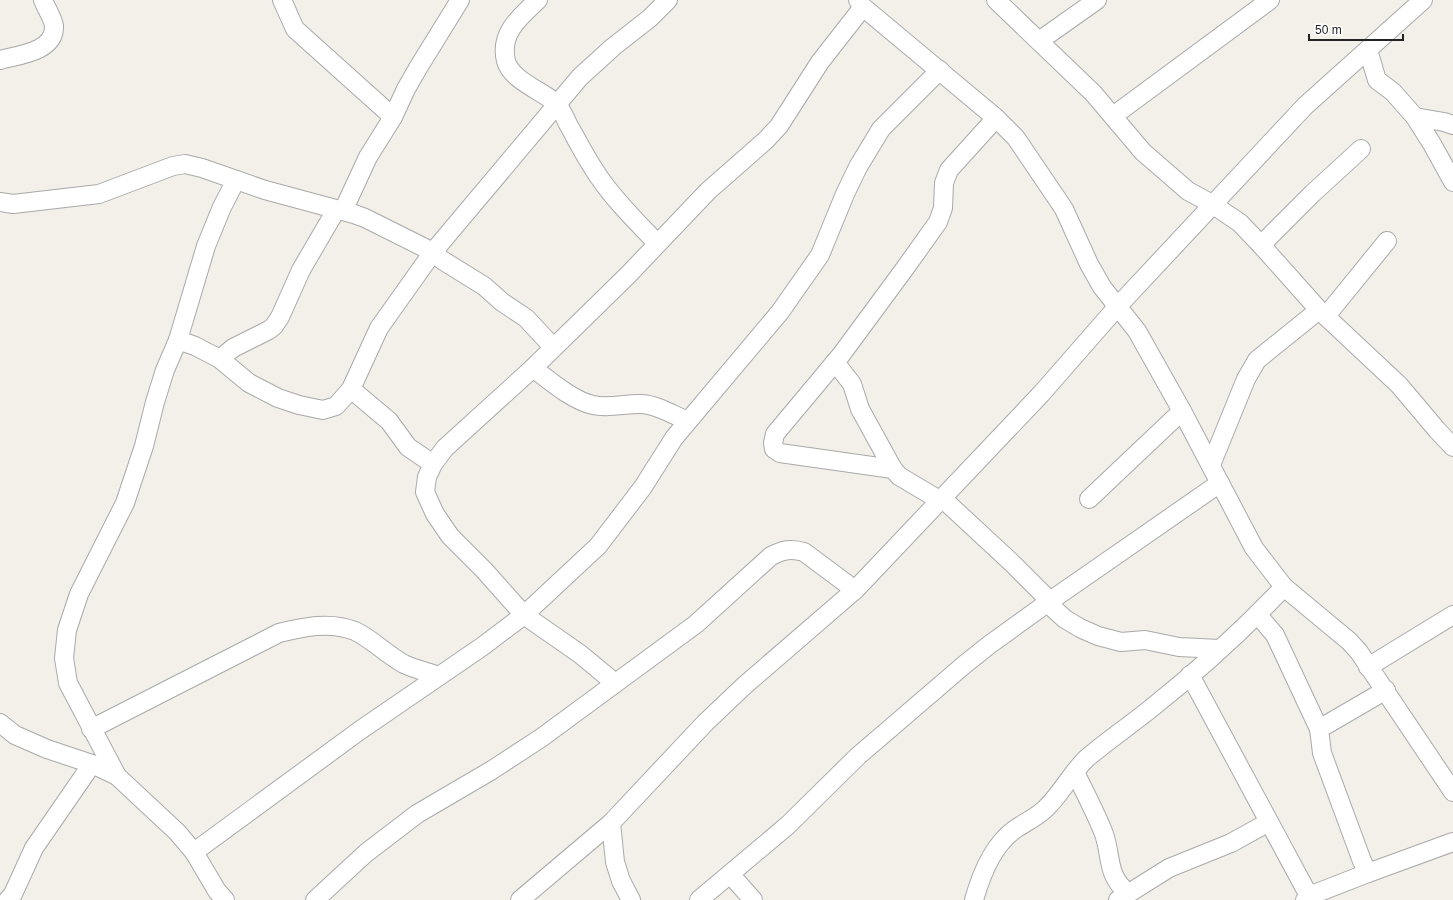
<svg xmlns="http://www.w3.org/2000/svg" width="1453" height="900" font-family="Helvetica,sans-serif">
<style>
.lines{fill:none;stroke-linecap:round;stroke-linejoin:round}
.minor-casing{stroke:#a9a9a9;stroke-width:20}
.minor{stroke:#fff;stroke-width:18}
</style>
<rect width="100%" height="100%" fill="#f2f0e8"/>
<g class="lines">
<!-- minor casing -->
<g class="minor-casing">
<g id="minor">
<path d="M282 0 295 29 393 117"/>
<path d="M538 0C521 16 499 33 506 61 511 80 542 91 556 103 561 108 565 118 568 124 578 142 587 160 599 177 615 201 637 222 657 243"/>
<path d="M858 0 863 7 996 118 1016 138 1064 209 1089 264 1102 287 1137 331 1182 411 1254 548 1284 587 1349 641 1359 652 1453 792"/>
<path d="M996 0 1093 93 1143 152 1188 191 1212 204 1240 223 1261 245 1319 310 1399 385 1437 430 1453 447"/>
<path d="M1039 41 1097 0"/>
<path d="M1368 50 1377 80 1393 92 1415 117 1432 144 1453 182"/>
<path d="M0 60C18 55 55 52 54 26 53 18 46 8 43 0"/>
<path d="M1113 116 1270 0"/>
<path d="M1415 117 1444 122 1453 125"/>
<path d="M0 202 13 204 99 194 173 166 185 164 202 168 265 190 354 214 365 218 433 252 442 260 484 286 502 302 526 318 553 347"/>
<path d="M343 211 368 157 393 117 406 89 418 68 460 0"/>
<path d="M1261 245 1313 193 1361 149"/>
<path d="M1326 316 1387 241"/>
<path d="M178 340 206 246 222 207 236 180"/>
<path d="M220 359 233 348 269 330 274 326 280 317 301 270 336 210"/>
<path d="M835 362 852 384 860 409 893 469 899 476 941 501"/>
<path d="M533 368C549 380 573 401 593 405 609 409 626 403 642 404 658 405 673 415 688 421"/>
<path d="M351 389 389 421 408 447 433 464"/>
<path d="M1211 465 1246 379 1257 360 1319 310"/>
<path d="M893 469 780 453 774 449 773 443 775 434 841 355 903 271 938 222 943 208 944 183 949 170 996 118"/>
<path d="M943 499 1013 564 1050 601 1054 609 1065 619 1080 628 1098 636 1121 642 1145 640 1179 647 1220 649"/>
<path d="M1089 499 1182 411"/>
<path d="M1258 615 1275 635 1319 729"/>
<path d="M1368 667 1453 615"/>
<path d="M1190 675 1309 896"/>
<path d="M615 683 580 654 524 615 484 570 450 536 435 514 425 492 427 477 433 464 445 448 533 368 628 275 708 191 766 140 779 126 820 62 863 7"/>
<path d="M0 723 15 735 47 749 92 764 117 776 177 832 194 852 217 891 225 900"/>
<path d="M91 729 279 633C303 627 330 621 355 631 372 639 387 655 404 664 414 669 428 672 439 676"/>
<path d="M1075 772C1085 793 1096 813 1104 834 1112 857 1106 875 1128 893"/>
<path d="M117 776 68 683 64 658 67 630 79 594 125 503 144 446 155 402 165 370 178 340 195 346 220 359 249 383 278 398 299 405 323 410 336 406 351 389 379 328 433 252 580 77 613 47 650 18 668 0"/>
<path d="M611 823 615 862 621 881 631 900"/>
<path d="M194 852 359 731 483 646 524 615 598 546 643 487 674 438 780 312 820 255 845 194 858 167 881 129 940 70"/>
<path d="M1368 873 1453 842"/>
<path d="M730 874 753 900"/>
<path d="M8 900 13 894 34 848 92 764"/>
<path d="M315 900 366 853 417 814 492 770 541 738 696 624 771 556C783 550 791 548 804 552L855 590"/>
<path d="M520 900 611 823 705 723 745 685 855 590 1041 394 1118 306 1305 106 1423 0"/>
<path d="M699 900 788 825 858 756 964 665 989 645 1050 601 1220 483"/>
<path d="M974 900C981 875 992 846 1014 830 1024 823 1035 818 1044 810 1060 796 1071 773 1087 758 1107 741 1129 726 1149 710 1197 672 1242 631 1284 587"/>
<path d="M1118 900 1169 868 1231 843 1269 822"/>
<path d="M1305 900 1309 896 1368 873 1362 861 1322 753 1319 729 1386 690"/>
</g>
</g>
<!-- minor -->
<use href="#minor" class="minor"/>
</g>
<!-- scale -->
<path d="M1309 34v6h94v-6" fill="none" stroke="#222222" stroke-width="2"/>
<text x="1315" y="34" font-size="12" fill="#222222" stroke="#ffffff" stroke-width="3" paint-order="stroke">50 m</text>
</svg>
